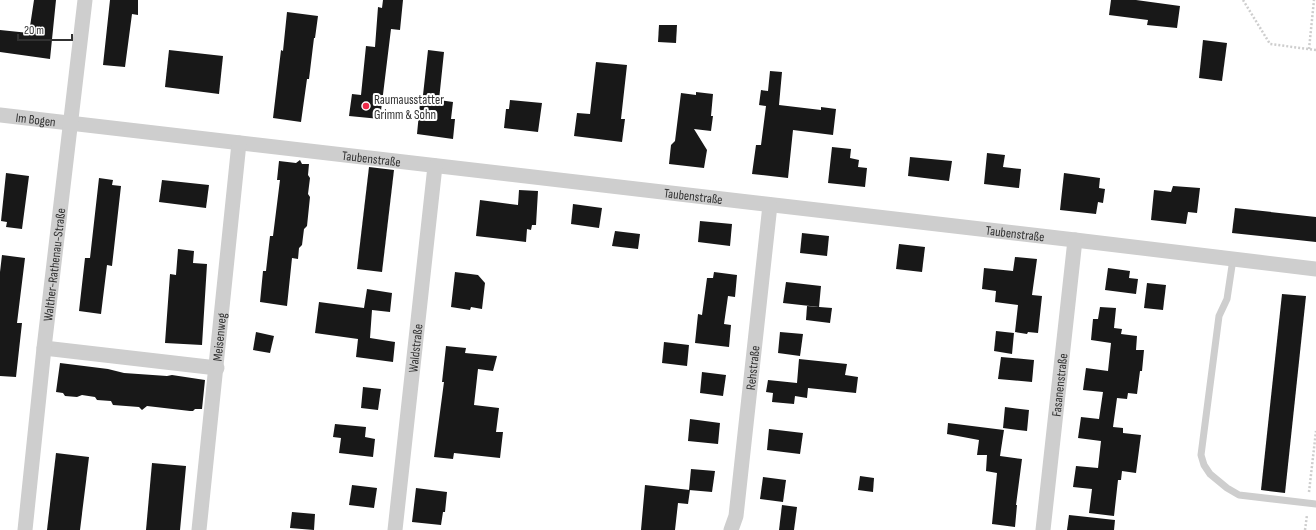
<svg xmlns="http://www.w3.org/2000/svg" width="1316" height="530" font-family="'Sofia Sans Condensed',sans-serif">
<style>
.building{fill:#181818}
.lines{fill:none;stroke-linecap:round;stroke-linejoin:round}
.path{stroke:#cecece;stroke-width:2.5;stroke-dasharray:2 2;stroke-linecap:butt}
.lane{stroke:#cecece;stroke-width:7}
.street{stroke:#cecece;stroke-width:15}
.poi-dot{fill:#ef2c4a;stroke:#fff;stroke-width:1.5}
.labels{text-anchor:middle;stroke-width:4;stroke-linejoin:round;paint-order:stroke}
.poi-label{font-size:13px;fill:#313131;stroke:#fff;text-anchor:start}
.street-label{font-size:13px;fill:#313131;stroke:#fff}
</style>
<rect width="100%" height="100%" fill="#fff"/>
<!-- building -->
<g class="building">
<path d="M34 0H56L50 59 0 52V30L29 33Z"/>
<path d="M110 0H138V15L132 14 125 67 103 65Z"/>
<path d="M383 0H403L400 30 391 29 380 119 349 116 352 94 361 95 366 46 375 47 378 7 382 8Z"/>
<path d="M1111 0H1136L1180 6 1177 28 1147 25 1148 20 1109 15Z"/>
<path d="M287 12 318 16 315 38H314L309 79H307L301 122 273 118 281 50 283 51Z"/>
<path d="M659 25H677L676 43 658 42Z"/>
<path d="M1203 40 1227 43 1222 81 1199 78Z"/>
<path d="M169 50 223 56 219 94 165 87Z"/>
<path d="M428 50 444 52 439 100 453 102 451 119H455L453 139 417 134 420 103 422 104Z"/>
<path d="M596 62 627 65 621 119H625L622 142 574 136 577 113 590 114Z"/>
<path d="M770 71 782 72 779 105 821 110V107L836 109 833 135 793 130 788 178 752 174 756 145H761L766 106 759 105 761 90 768 91Z"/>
<path d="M696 92 713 94 711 116H713L711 131 694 129 707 150 704 168 669 164 671 145 675 141 681 93 696 95Z"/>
<path d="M510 100 542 103 538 132 504 128 506 109H509Z"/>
<path d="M832 147 851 149 850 158 859 160 858 167 867 168 865 187 828 183Z"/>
<path d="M987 153 1005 155 1003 167 1021 169 1019 188 984 184Z"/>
<path d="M910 157 952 161 949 181 908 176Z"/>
<path d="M300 160 302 164H309L308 175 310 178 308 194 310 197 307 226 304 229 302 245 299 248 298 259 292 258 287 306 260 302 263 271H266L270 236H273L280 180H277L279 161 296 163Z"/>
<path d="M369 167 394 170 382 272 357 269Z"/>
<path d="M6 173 29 176 22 229 6 227 7 222 1 221Z"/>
<path d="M1064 173 1100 178 1099 188 1105 189 1103 203 1098 202 1096 214 1060 210Z"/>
<path d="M99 178 113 180 112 185 121 186 112 266 107 265 101 314 79 311 85 258H90Z"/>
<path d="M162 180 209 185 206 208 159 202Z"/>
<path d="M1173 186 1200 188 1197 213 1188 212 1186 224 1151 220 1154 190 1171 192Z"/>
<path d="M519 190 538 191 536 225H532L531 230 527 229 526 242 476 236 480 200 518 205Z"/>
<path d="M573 204 602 208 599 228 571 224Z"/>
<path d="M1235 208 1316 217V242L1232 233Z"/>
<path d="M700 221 732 224 730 246 698 242Z"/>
<path d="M615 231 640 234 638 249 612 246Z"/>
<path d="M802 233 829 236 827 256 800 253Z"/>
<path d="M899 244 925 247 922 272 896 269Z"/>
<path d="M178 249 194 251 193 263 207 264 202 345 165 343 170 274 176 275Z"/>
<path d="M2 255 25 258 17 323H22L16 377 0 376V272Z"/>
<path d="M1015 257 1037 259 1032 295 1042 296 1038 333 1028 332 1027 334 1015 332 1018 305 995 302 996 291 982 289 984 268 1013 271Z"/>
<path d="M1108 268 1130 271 1129 278 1138 279 1136 294 1105 290Z"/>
<path d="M455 272 478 275 485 283 482 309 471 307 470 310 451 307Z"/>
<path d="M714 272 737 275 735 297 728 296 724 324 731 325 729 347 695 343 698 314 702 315 707 278H713Z"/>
<path d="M786 282 821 286 819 307 783 303Z"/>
<path d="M1147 283 1166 285 1163 310 1144 308Z"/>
<path d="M367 289 392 293 390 312 372 310 370 338 395 342 393 362 356 357 358 339 315 333 319 302 364 308Z"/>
<path d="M1282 294 1306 296 1285 493 1261 490Z"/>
<path d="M807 306 832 308 830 323 806 320Z"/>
<path d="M1100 307 1116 308 1114 328 1122 329 1121 334 1137 336 1136 350H1144L1142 371H1140L1137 394 1128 393 1127 399 1117 398 1113 427 1123 428V433L1141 435 1136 473 1122 471 1121 480H1118L1114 516 1089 513 1092 489 1073 487 1076 466 1098 468 1101 441 1078 438 1081 417 1099 419 1103 392 1083 390 1086 368 1108 371 1111 343 1091 340 1093 319H1098Z"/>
<path d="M996 331 1014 333 1012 354 994 351Z"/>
<path d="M256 332 274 336 270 353 253 350Z"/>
<path d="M780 332 803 334 800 356 778 353Z"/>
<path d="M664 342 689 345 687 366 662 363Z"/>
<path d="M446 346 466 348 465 353 497 356 493 371 478 369 474 405 499 408 496 432H503L500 458 454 453 453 459 434 457 444 382H442Z"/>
<path d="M1001 357 1034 360 1032 382 998 379Z"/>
<path d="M799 359 847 364 845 375 858 377 856 393 808 388 807 398 795 396 794 404 772 402 773 393 766 392 768 380 797 383Z"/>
<path d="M60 363 108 369 124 373 167 376 172 375 205 380 202 409H195L193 411H190L147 406 142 410 139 407 113 405 111 401 97 400 95 397 82 395 77 397 65 396 63 393 56 392Z"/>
<path d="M702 372 726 375 723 396 700 393Z"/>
<path d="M363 387 381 389 378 410 361 408Z"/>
<path d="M1005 407 1029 410 1027 431 1003 428Z"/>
<path d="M690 419 720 423 718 444 688 441Z"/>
<path d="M948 423 1004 430 1000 456 1022 459 1016 505H1017L1015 527 992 524 997 473 986 471 987 455H977L979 440 947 434Z"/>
<path d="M335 424 366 427 365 437 375 439 373 457 339 453 341 438 333 437Z"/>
<path d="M769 429 803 433 800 454 767 450Z"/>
<path d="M56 453 89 457 80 530H47Z"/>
<path d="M152 463 186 466 180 530H146Z"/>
<path d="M691 469 715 471 712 492 689 490Z"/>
<path d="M860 476 874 478 873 492 858 490Z"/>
<path d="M763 477 786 480 783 502 760 499Z"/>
<path d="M352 485 377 488 374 508 349 505Z"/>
<path d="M645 485 690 490 688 504 678 503 675 530H641Z"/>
<path d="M416 488 447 492 445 512H443L441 525 412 522Z"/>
<path d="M782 505 797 507 794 530H779Z"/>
<path d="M292 512 315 514 314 530 290 528Z"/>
<path d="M1069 515 1115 520 1114 530H1067Z"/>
</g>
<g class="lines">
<!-- path -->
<g class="path">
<path d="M1243 0 1270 44 1316 50"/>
<path d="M1309 49 1314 0"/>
<path d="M1309 492 1316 431"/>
<path d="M1305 530 1307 515"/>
</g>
<!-- lane -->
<path class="lane" d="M1233 259 1227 299 1219 316 1201 455 1204 465 1210 474 1227 488 1239 495 1316 504"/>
<!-- street -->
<g class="street">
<path id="s1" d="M0 115 1075 240 1316 269"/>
<path d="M44 348 217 368"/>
<path id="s2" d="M25 530 44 348 85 0"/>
<path id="s3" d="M199 530 239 143"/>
<path id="s4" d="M395 530 435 166"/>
<path id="s5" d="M731 530 736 516 770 205"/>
<path id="s6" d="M1043 530 1075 240"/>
</g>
</g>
<!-- markers -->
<circle class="poi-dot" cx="366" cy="106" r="4"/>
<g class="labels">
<!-- poi labels -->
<g class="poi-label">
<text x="374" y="104">Raumausstatter<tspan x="374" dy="15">Grimm &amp; Sohn</tspan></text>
</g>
<!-- street labels -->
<g class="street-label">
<text dy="5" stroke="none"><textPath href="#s1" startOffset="36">Im Bogen</textPath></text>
<text dy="5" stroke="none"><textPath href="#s1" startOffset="374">Taubenstraße</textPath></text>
<text dy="5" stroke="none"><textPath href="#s1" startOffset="698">Taubenstraße</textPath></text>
<text dy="5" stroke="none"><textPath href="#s1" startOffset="1022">Taubenstraße</textPath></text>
<text dy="5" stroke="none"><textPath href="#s2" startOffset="267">Walther-Rathenau-Straße</textPath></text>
<text dy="5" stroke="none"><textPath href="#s3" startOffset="194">Meisenweg</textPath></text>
<text dy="5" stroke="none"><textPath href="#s4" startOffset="183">Waldstraße</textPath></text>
<text dy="5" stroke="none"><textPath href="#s5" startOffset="164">Rehstraße</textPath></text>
<text dy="5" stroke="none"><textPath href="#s6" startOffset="146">Fasanenstraße</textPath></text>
</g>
</g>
<!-- scale -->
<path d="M18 34v6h54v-6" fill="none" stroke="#313131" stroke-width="2"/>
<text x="24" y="34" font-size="12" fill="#313131" stroke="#ffffff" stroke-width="3" paint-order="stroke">20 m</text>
</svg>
